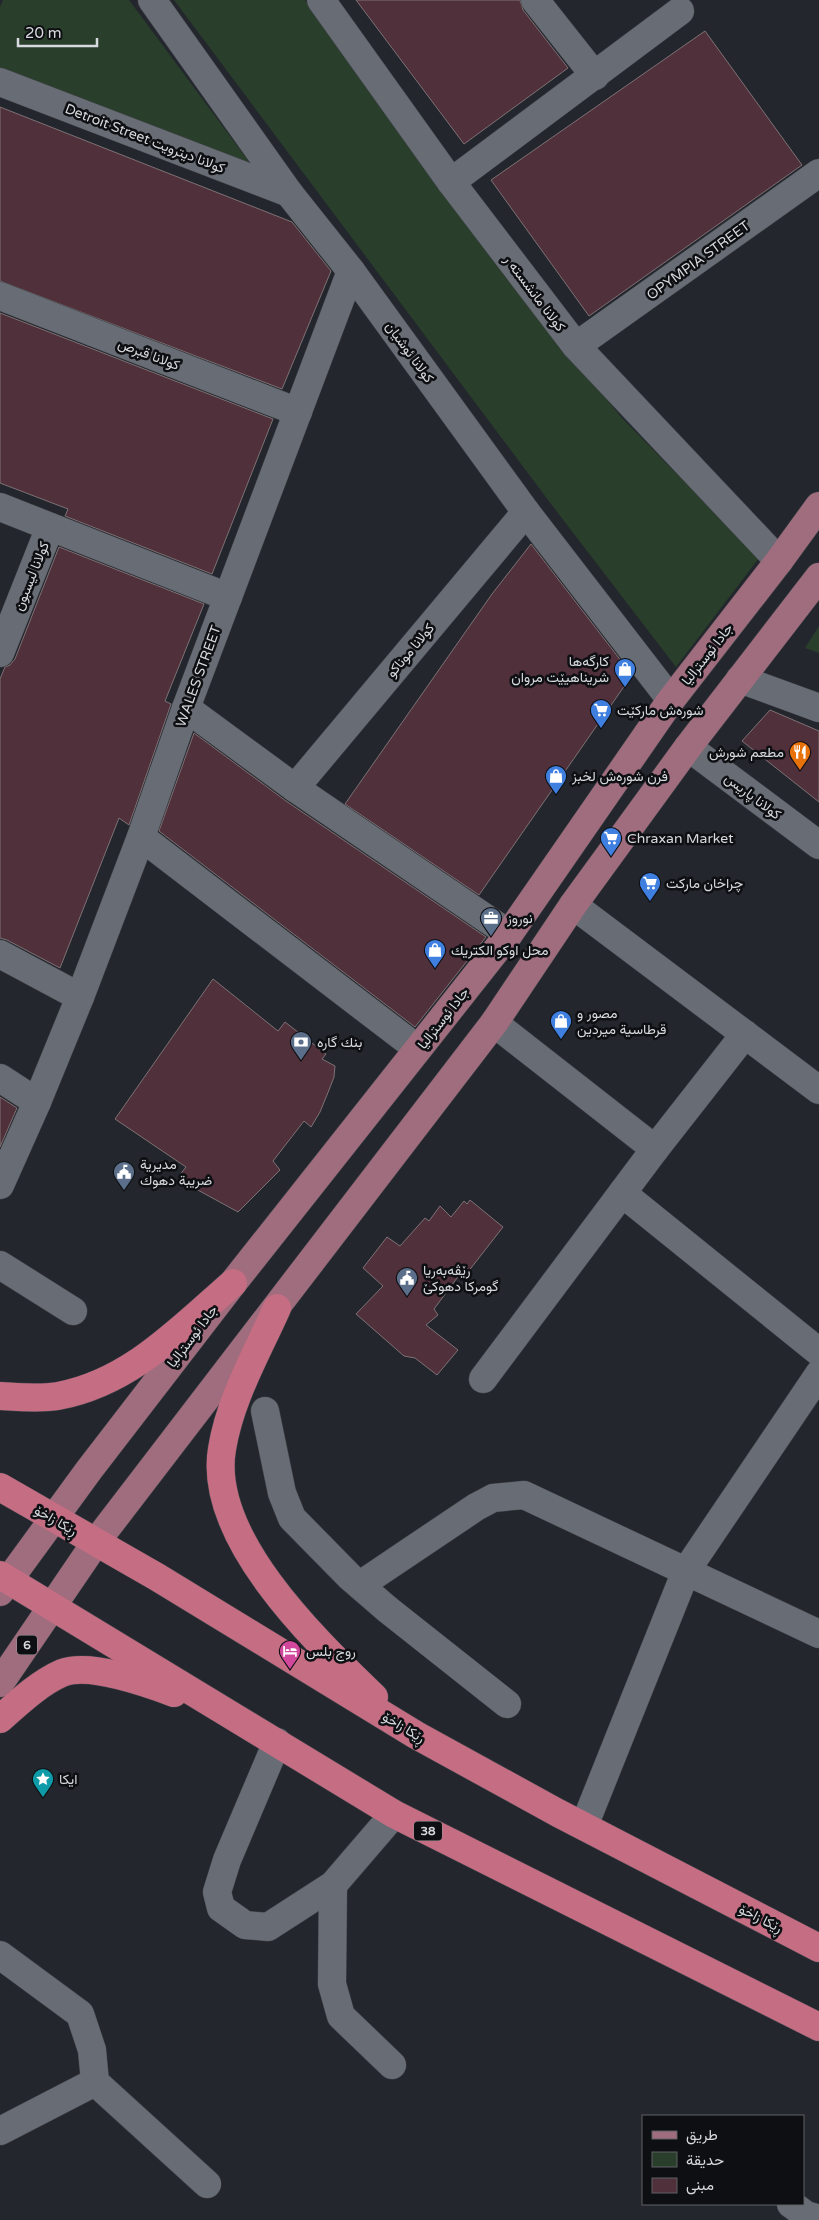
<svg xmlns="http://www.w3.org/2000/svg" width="819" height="2220" font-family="'Varela Round',Vazirmatn,sans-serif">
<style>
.green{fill:#2a3e2c}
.building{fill:#50303a;stroke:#7d7275}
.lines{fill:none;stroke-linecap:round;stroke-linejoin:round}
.minor-casing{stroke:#414449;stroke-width:29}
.major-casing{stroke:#414449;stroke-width:29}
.highway-casing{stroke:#414449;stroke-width:29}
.minor{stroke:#686c74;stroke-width:28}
.major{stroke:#9f6d7d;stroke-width:28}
.highway{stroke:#c46d83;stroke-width:28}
.labels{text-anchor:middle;stroke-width:5;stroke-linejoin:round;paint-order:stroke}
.shield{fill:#0e0f12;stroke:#9a9ca0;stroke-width:1}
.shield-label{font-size:12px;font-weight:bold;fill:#d6d9dd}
.street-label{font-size:14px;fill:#d6d9dd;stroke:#0e0f12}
.poi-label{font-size:14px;fill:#d6d9dd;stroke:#0e0f12;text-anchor:start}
</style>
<rect width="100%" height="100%" fill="#23262d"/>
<!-- green -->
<g class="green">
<path d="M3 0H129L250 163 0 69V7Z"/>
<path d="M174 0H305L554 334 621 417 759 558 676 667 551 504Z"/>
<path d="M819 626V653L805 648Z"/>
</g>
<!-- building -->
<g class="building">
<path d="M356 0H520L523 10 568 68 464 144Z"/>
<path d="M705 31 802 165 589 316 491 180Z"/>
<path d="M0 107 292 222 331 271 282 389 0 281Z"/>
<path d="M0 313 273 419 212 574 65 516 68 509 0 483Z"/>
<path d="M531 544 632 675 479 895 345 804 492 594Z"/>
<path d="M59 547 204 604 165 701 171 704 129 825 119 818 60 968 7 940 0 938V679L5 667 10 665 15 659Z"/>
<path d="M770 710 819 731V802L742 741Z"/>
<path d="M194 733 286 801 486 937 415 1027 159 831Z"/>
<path d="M213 979 278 1031 285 1022 326 1054 322 1059 335 1066 334 1077 329 1090 320 1112 311 1127 304 1121 273 1161 280 1170 238 1212 196 1189 179 1176 186 1167 115 1119Z"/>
<path d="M0 1097 17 1108 0 1147Z"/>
<path d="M470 1200 503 1227 464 1277 460 1274 434 1309 438 1315 426 1325 458 1350 437 1375 415 1358 404 1356 356 1314 383 1286 363 1268 387 1237 400 1246 425 1218 429 1221 440 1206 451 1217 464 1201 467 1204Z"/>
</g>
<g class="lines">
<!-- minor casing -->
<g class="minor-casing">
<g id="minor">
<path d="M152 0 289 193 351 271 526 512 671 700"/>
<path d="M321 0 451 182 576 346 779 561"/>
<path d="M535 0 595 76"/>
<path d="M0 82 289 193"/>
<path d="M451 182 680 11"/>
<path d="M0 296 298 412"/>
<path d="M576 346 819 173"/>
<path d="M0 507 228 597"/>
<path d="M0 653 50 527"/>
<path d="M740 679 819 708"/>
<path d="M186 708 295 788 509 934"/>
<path d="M688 747 819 845"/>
<path d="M295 788 526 512"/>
<path d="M141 837 418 1049"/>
<path d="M573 905 819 1090"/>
<path d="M0 954 80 997"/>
<path d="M494 1023 655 1149 745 1034"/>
<path d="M0 1078 37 1102"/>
<path d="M0 1185 37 1102 80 997 141 837 186 708 351 271"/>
<path d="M622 1193 819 1352"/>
<path d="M0 1265 73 1311"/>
<path d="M483 1379 655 1149"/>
<path d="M265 1411 282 1493 292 1518 350 1577 387 1609 507 1704"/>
<path d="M360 1585 476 1507 493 1498 524 1495 819 1634"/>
<path d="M277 1742 227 1860 217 1892 221 1908 245 1925 268 1927 333 1885 394 1814"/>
<path d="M584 1826 686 1571 819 1374"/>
<path d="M333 1885 332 1984 341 2016 392 2065"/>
<path d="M0 1955 80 2014 92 2050 95 2082 207 2184"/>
<path d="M0 2131 95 2082"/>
<path d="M791 2204 806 2215 819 2219"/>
</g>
</g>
<!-- major casing -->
<g class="major-casing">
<g id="major">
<path d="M0 1592 89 1470 233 1283 509 934 671 700 779 561 819 506"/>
<path d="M0 1683 96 1542 494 1023 573 905 688 747 819 577"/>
</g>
</g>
<!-- highway casing -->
<g class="highway-casing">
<g id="highway">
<path d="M277 1308C257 1353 230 1399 222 1449 207 1538 316 1641 374 1697"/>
<path d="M0 1396C19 1397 39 1399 58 1396 130 1383 180 1329 233 1283"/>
<path d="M0 1487 157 1577 416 1735 558 1813 819 1948"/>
<path d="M0 1575 394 1814 819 2027"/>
<path d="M0 1719C18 1703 39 1683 62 1673 90 1662 147 1683 174 1693"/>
</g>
</g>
<!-- minor -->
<use href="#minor" class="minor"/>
<!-- major -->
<use href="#major" class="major"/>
<!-- highway -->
<use href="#highway" class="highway"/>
</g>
<!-- icons -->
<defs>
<g id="shop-pin" transform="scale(1.125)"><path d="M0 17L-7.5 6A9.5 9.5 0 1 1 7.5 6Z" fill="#3f7fe0" stroke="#0e0f12"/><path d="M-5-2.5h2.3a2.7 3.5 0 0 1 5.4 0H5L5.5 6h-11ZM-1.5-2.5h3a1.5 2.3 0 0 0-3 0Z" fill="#fff"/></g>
<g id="supermarket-pin" transform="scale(1.125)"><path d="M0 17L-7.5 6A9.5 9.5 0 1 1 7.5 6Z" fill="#3f7fe0" stroke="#0e0f12"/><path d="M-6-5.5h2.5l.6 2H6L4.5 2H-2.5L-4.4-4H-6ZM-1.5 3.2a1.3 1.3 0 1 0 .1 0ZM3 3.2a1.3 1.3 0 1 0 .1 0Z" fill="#fff"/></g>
<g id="restaurant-pin" transform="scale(1.125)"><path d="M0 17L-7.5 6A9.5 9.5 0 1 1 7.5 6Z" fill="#e8710a" stroke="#0e0f12"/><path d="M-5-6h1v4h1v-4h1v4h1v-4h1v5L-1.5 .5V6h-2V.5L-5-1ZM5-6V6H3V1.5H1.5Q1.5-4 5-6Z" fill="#fff"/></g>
<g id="office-pin" transform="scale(1.125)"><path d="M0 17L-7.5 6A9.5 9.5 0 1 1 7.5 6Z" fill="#5c6f8a" stroke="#0e0f12"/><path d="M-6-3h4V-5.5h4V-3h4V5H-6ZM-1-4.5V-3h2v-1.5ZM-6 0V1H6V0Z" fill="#fff"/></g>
<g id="bank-pin" transform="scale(1.125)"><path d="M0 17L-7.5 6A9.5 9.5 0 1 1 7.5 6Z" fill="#5c6f8a" stroke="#0e0f12"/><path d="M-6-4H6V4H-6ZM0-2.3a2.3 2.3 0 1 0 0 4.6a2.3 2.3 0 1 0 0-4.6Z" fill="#fff"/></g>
<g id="civic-pin" transform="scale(1.125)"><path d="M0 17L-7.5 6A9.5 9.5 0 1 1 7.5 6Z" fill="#5c6f8a" stroke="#0e0f12"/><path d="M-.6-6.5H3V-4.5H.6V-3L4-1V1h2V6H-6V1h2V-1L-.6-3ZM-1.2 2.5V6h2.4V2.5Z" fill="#fff"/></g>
<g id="hotel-pin" transform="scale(1.125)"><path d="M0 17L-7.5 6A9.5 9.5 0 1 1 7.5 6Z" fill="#d1479c" stroke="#0e0f12"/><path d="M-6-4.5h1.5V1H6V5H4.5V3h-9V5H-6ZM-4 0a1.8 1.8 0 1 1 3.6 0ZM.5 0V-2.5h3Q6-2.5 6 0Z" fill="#fff"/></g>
<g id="sight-pin" transform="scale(1.125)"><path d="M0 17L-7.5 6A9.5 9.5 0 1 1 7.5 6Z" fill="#0f9aa8" stroke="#0e0f12"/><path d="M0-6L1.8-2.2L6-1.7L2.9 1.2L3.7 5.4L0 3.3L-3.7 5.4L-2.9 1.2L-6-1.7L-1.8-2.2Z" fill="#fff"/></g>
</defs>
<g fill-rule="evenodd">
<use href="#shop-pin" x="625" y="669"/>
<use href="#supermarket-pin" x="601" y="710"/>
<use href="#restaurant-pin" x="800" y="752"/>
<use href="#shop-pin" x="556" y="776"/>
<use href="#supermarket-pin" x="611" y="838"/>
<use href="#supermarket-pin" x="650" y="883"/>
<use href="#office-pin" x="491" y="918"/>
<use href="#shop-pin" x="435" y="950"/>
<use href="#shop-pin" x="561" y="1021"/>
<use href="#bank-pin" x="301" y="1042"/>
<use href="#civic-pin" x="124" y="1172"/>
<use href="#civic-pin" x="407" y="1278"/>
<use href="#hotel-pin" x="290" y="1651"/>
<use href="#sight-pin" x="43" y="1779"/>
</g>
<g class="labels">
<!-- shield labels -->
<g class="shield">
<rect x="17" y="1635.5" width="20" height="19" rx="4"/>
<rect x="414" y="1821.5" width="28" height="19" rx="4"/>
</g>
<g class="shield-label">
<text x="27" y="1649">6</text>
<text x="428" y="1835">38</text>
</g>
<!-- street labels -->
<g class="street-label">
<text transform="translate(145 138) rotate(21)" y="5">Detroit Street كولانا ديترويت</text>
<text transform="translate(698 260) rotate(-36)" y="5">OPYMPIA STREET</text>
<text transform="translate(535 293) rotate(53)" y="5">كولانا مانشسته ر</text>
<text transform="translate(410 352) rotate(54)" y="5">كولانا ئوشيان</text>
<text transform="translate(149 354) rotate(21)" y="5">كولانا قبرص</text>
<text transform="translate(31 576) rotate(-68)" y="5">كولانا ليسبون</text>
<text transform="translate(410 650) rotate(-50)" y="5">كولانا موناكو</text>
<text transform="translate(707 654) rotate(-52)" y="5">جادا ئوسترالیا</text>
<text transform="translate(198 676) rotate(-70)" y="5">WALES STREET</text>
<text transform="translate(753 796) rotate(37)" y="5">كولانا پاریس</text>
<text transform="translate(443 1018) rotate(-52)" y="5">جادا ئوسترالیا</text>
<text transform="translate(192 1336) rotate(-53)" y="5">جادا ئوسترالیا</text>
<text transform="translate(56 1520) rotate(30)" y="5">ڕێکا زاخۆ</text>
<text transform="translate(404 1727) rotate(31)" y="5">ڕێکا زاخۆ</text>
<text transform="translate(761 1918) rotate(27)" y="5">ڕێکا زاخۆ</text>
</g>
<!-- poi labels -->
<g class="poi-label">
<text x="609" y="666" text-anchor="end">كارگه‌ها<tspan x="609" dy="16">شريناهيێت مروان</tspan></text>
<text x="617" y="715">شوره‌ش ماركێت</text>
<text x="784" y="757" text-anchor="end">مطعم شورش</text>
<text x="572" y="781">فرن شوره‌ش لخبز</text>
<text x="627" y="843">Chraxan Market</text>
<text x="666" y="888">چراخان ماركت</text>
<text x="507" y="923">نوروز</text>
<text x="451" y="955">محل اوكو الكتريك</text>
<text x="577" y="1018">مصور و<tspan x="577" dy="16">قرطاسية ميردين</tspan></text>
<text x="317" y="1047">بنك گاره</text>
<text x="140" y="1169">مديرية<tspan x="140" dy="16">ضريبة دهوك</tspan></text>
<text x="423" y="1275">رێڤه‌به‌ریا<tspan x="423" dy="16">گومركا دهوكێ</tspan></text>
<text x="306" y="1656">روج بلس</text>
<text x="59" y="1784">ايكا</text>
</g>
</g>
<!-- legend -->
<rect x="642" y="2115" width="162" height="90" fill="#0e0f12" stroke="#5e6063"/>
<rect x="652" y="2131" width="25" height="8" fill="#9f6d7d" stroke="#5e6063"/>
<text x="686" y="2140" font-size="15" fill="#d6d9dd">طريق</text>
<rect x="652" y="2152" width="25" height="15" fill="#2a3e2c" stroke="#5e6063"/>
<text x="686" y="2165" font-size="15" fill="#d6d9dd">حديقة</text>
<rect x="652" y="2178" width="25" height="15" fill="#50303a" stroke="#5e6063"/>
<text x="686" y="2190" font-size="15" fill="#d6d9dd">مبنى</text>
<!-- scale -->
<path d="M18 38v8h79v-8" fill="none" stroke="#d6d9dd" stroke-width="2.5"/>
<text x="25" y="38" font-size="15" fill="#d6d9dd" stroke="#0e0f12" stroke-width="4" paint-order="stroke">20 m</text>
</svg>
